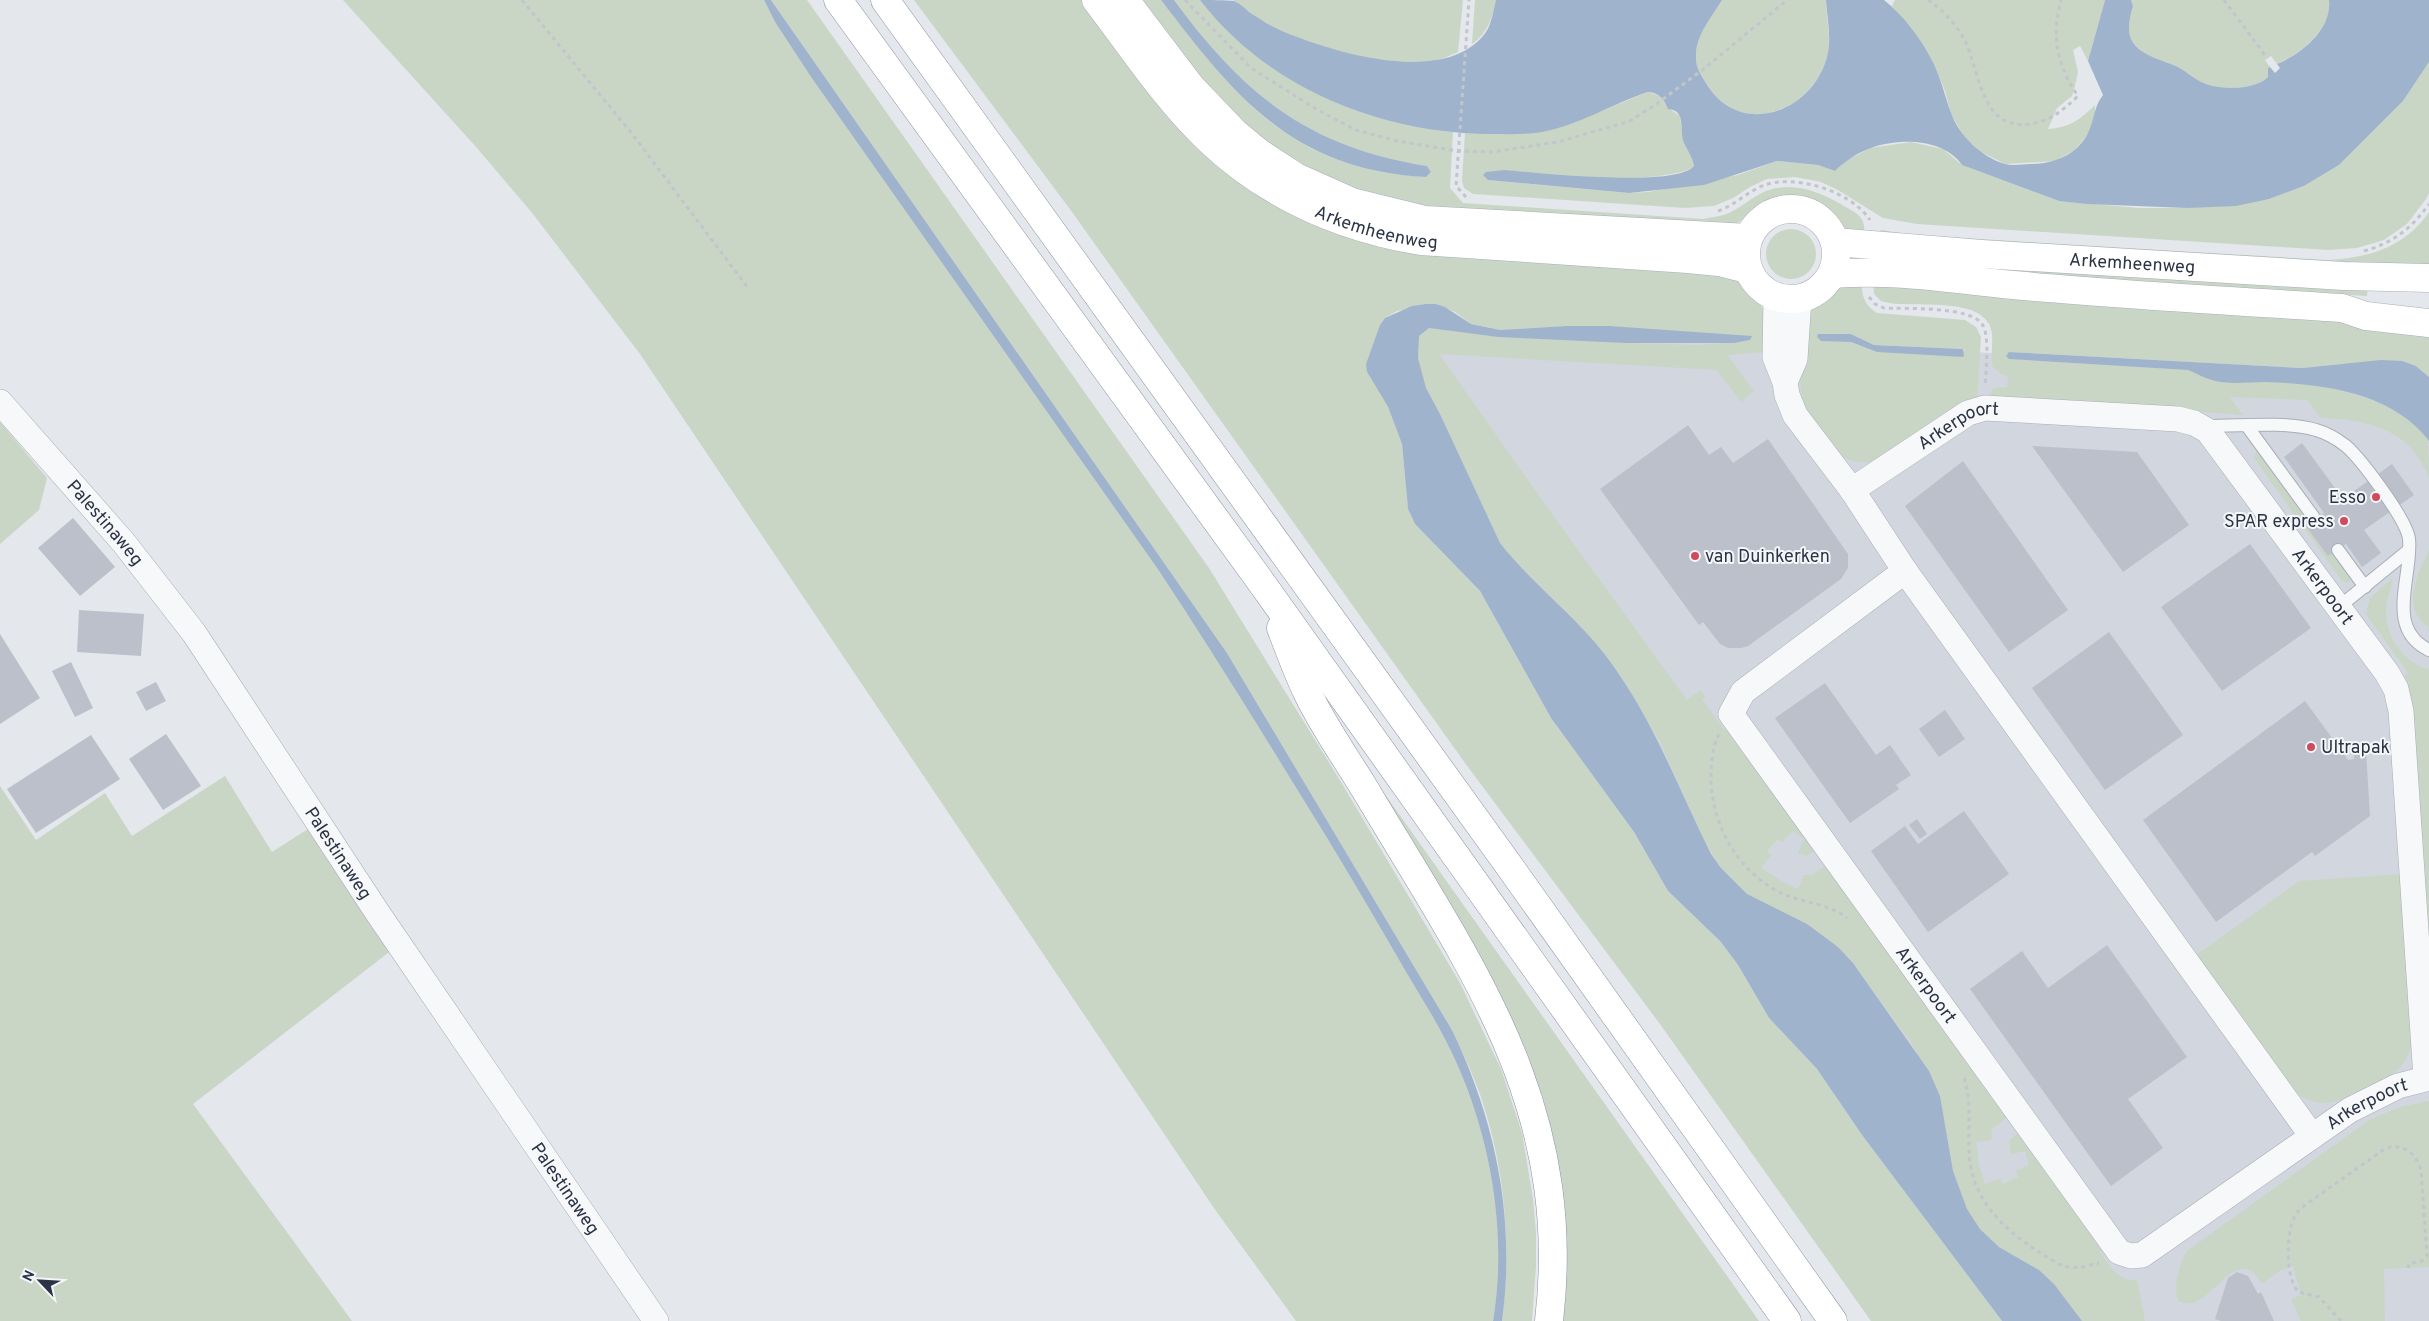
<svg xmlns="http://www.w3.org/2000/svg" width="2429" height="1321" font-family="Overpass,sans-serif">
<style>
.built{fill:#d2d6de}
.green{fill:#c9d6c5;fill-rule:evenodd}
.water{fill:#9fb4cc}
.building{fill:#bbc0ca}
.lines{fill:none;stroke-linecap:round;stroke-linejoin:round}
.service-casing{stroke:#a9aeb7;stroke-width:14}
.minor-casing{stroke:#a9aeb7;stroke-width:26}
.secondary-casing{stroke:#a9aeb7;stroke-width:29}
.motorway-casing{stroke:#8b94a3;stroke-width:29}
.path{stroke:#c2c5cb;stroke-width:3;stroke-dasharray:4 4;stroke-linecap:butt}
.service{stroke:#f7f8fa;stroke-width:12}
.minor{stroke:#f7f8fa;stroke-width:25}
.secondary{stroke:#fff;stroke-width:28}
.motorway{stroke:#fff;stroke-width:28}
.poi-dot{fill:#d1495b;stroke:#f4f6f9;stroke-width:2}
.labels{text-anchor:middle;stroke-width:4;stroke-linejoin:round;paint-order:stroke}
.street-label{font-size:18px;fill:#2b3445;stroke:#f4f6f9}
.poi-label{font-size:18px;fill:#2b3445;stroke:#f4f6f9;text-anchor:end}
</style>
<rect width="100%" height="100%" fill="#e4e7ec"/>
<!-- built -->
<path class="built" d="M1401 324 1898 347 2331 375 2429 397V1321H2035L1434 502Z"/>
<!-- green -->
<g class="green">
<path d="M343 0H764L775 22 811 77 1157 568C1215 655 1269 744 1324 833 1352 879 1379 925 1406 972 1424 1002 1443 1032 1457 1064 1492 1143 1507 1236 1493 1321H1296L1216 1211 640 354 533 214 477 148Z"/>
<path d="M771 0H807L1209 568 1341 782 1460 983 1501 1069 1522 1133 1533 1199 1536 1232V1266L1532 1321H1502C1512 1246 1505 1169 1481 1097 1473 1074 1462 1052 1452 1030L1227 653Z"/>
<path d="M914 0H1087L1229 166 1714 268 1739 280 1760 304 1764 310 1768 352 1727 355 1754 391 1741 402 1717 370 1439 354 1557 521 1687 700 1701 690 1705 696 1702 699 1725 731 1731 727 1818 848 1806 856 1798 853 1804 839 1793 831 1782 842 1778 839 1767 851 1771 855 1761 868 1781 881 1798 889 1804 875H1812L1829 863 2010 1115 1992 1129 1991 1140 1976 1142 1979 1165 1985 1184 2000 1179 2003 1184 2018 1177 2016 1171 2029 1165 2025 1151 2011 1154 2009 1141 2021 1131 2105 1248 2100 1252C2110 1266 2118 1282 2137 1280L2145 1321H2082L2054 1284 2039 1270 1999 1247 1980 1229 1967 1209 1953 1171 1944 1117 1914 1047 1853 963 1838 947 1747 894 1721 868 1702 836 1660 742 1622 677 1582 628 1512 558 1500 543 1440 414 1426 388 1420 372 1417 347 1419 336 1429 328 1498 337 1625 343 1701 345 1750 340 1610 326H1566L1500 330 1471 324 1455 312 1436 304 1397 311 1385 318 1380 325 1374 348 1368 358 1367 372 1388 407 1402 444 1408 509 1415 524 1480 591 1551 718 1634 832 1668 891 1720 941 1738 965 1769 1018 1817 1069 1862 1135 2002 1321H1871L1660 1024 1465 763 1072 212Z"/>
<path d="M1133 0H1161C1238 99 1291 170 1426 177L1431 172 1427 166C1308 147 1244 95 1174 0H1200C1264 78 1353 122 1453 132L1450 188 1463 203 1703 219C1711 217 1719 217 1726 214 1738 210 1748 200 1760 194 1788 179 1819 191 1844 206 1861 216 1866 218 1864 238L1847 232 1823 207 1798 198 1785 197 1768 202 1733 226 1382 205 1261 147Z"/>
<path d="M1233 0H1463L1458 52C1449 56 1440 60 1430 62 1389 70 1296 42 1261 20 1251 14 1242 7 1233 0Z"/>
<path d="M1475 0H1496C1492 19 1488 32 1472 44Z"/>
<path d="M1722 0H1826C1826 19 1832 37 1827 57 1813 110 1742 139 1708 86 1702 77 1696 69 1696 58 1695 37 1710 17 1722 0Z"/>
<path d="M1895 0H2105L2088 61 2080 46 2073 50 2078 72 2075 86 2072 96 2057 108 2048 129C2069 128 2081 119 2095 105V117L2090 131 2075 150 2055 161 2005 164 1981 152 1965 138 1951 114 1945 91 1933 62 1918 38 1892 6Z"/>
<path d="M2131 0H2329C2332 30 2301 53 2277 64L2271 56 2265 60 2270 67 2268 68V77C2255 90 2223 90 2206 84 2195 80 2186 71 2176 66 2162 60 2138 56 2131 39 2127 29 2130 16 2133 6Z"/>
<path d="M2429 62V193L2426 199 2407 224 2384 240 2357 248 2328 250 1917 224 1883 218 1838 190 1821 182 1795 177 1767 179 1750 187 1733 198 1714 206 1685 208 1473 194 1464 188 1462 181 1465 133 1474 134 1577 121 1648 92 1663 97 1670 109 1680 116 1684 142 1691 154 1694 166C1679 184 1519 180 1488 180L1628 193 1648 192 1738 175 1777 161 1818 165 1835 171 1846 161 1870 148 1911 142 1943 149 1962 165 2059 201 2139 208H2187L2269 199 2304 186 2339 165 2403 101Z"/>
<path d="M2429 212V265L2420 269 1876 235 1881 230 1914 235 2328 260C2369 258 2405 247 2429 212Z"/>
<circle cx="1791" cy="254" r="25"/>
<path d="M1875 253 2368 283 2367 296 1874 265Z"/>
<path d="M1862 278C1861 293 1863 304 1877 313L1965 320 1976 327 1981 337 1977 399 1878 461C1850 466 1840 457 1824 436 1818 428 1810 420 1806 411 1796 388 1799 336 1810 314 1818 295 1844 283 1862 278ZM1851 334 1874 345 1963 349 1965 351 1877 352 1851 342Z"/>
<path d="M1873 278 2411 326 2429 336V377L2416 366 2342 364 2302 368 2009 352V359L2188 370 2198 373C2259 380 2393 381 2427 439 2429 447 2429 467 2429 477 2408 428 2369 420 2321 418L2307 400 2230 397 2243 415 1992 396 1991 392 1994 388 2007 387 2008 376 2003 375 1993 367C1989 353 1996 338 1989 324 1972 295 1910 310 1881 301L1874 294Z"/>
<path d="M0 422 47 478 39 510 0 544Z"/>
<path d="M2257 449 2311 523 2307 526 2328 556 2333 553 2351 578 2350 581 2347 583 2342 581 2254 458Z"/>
<path d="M2429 550V628C2400 608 2417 575 2429 550Z"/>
<path d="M2392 579C2393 586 2388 594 2387 602 2382 632 2400 661 2429 670V964L2401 678 2408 673 2366 614 2370 598Z"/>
<path d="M225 776 272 852 311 827 393 949 193 1104 352 1321H0V786L36 840 105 793 132 836Z"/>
<path d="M1379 786 1759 1321H1557L1553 1159Z"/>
<path d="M2402 874 2412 1045C2403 1073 2389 1077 2365 1088 2339 1101 2324 1111 2297 1094L2195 956 2299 881Z"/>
<path d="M2429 1101V1267L2384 1269 2385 1321H2301L2291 1299 2301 1295 2293 1266 2279 1271 2262 1284C2232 1236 2212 1318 2178 1301 2173 1287 2179 1263 2187 1251L2369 1120 2400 1107Z"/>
</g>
<!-- water -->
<g class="water">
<path d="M764 0H771L1227 653 1452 1030C1496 1122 1516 1219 1502 1321H1493C1507 1236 1492 1143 1457 1064 1443 1032 1424 1002 1406 972 1379 925 1352 879 1324 833 1269 744 1215 655 1157 568L811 77 775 22Z"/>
<path d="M1161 0H1174C1244 95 1308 147 1427 166L1431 172 1426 177C1293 170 1236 98 1161 0Z"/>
<path d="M1200 0C1209 0 1226 0 1234 1 1239 3 1245 8 1249 12 1260 19 1270 26 1282 31 1332 52 1446 88 1486 32 1492 23 1493 11 1496 0H1722C1711 18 1695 36 1696 58 1696 68 1701 75 1706 83 1739 139 1812 113 1827 57 1832 37 1827 19 1826 0H1884C1904 16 1921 39 1933 62 1941 79 1945 96 1951 113 1959 135 1981 157 2005 164 2013 166 2023 164 2031 164 2047 164 2065 159 2077 148 2097 128 2090 112 2103 95L2088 61 2105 0H2131L2133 6C2130 16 2127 29 2131 39 2138 55 2162 60 2176 66 2186 71 2195 80 2206 84 2223 90 2255 90 2268 77V68L2270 67 2275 73 2280 68 2277 64C2301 54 2332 30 2329 0H2429V62L2403 101 2339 165 2304 186 2269 199 2236 206 2187 208 2087 204 2059 201 1962 165C1943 138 1899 138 1871 148 1857 153 1845 161 1835 171L1818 165 1777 161 1704 185 1629 193 1488 180 1483 175 1486 172 1505 170C1536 173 1676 188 1694 166 1692 156 1688 151 1684 143 1679 131 1687 110 1668 109 1664 99 1660 93 1648 92 1612 104 1579 125 1542 132 1524 135 1506 134 1489 134 1379 133 1268 88 1200 0Z"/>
<path d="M1426 304H1436L1445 307 1471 324 1500 330 1566 326H1610L1752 336 1750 340 1734 343H1625L1498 337 1429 328 1419 336 1418 358 1426 388 1440 414 1500 543C1532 584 1575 615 1606 656 1653 718 1677 786 1711 854L1721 868 1747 894 1807 924 1838 947 1853 963 1929 1071 1940 1096 1953 1171 1967 1209 1980 1229 1999 1247 2039 1270 2054 1284 2082 1321H2002L1862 1135 1817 1069 1769 1018 1738 965 1720 941 1668 891 1634 832 1551 718 1480 591 1415 524 1408 509 1402 444 1388 407 1367 372 1366 364 1380 325 1385 318 1412 306Z"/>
<path d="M1818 334H1851L1874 345 1963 349 1964 355 1963 357 1877 352 1851 342 1821 341 1817 337Z"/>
<path d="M2009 352 2302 368 2381 360 2402 361 2416 366 2429 377V441C2392 392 2323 384 2266 382 2249 382 2228 385 2212 380 2204 378 2196 373 2188 370L2009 359 2006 356Z"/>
</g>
<!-- building -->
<g class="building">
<path d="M1688 425 1709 455 1721 447 1733 463 1768 439 1848 554V568L1841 579 1748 646 1741 648H1728L1720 644 1703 622 1699 625 1600 489Z"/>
<path d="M2302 443 2343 499 2392 464 2414 495 2364 530 2381 553 2362 567 2346 544 2328 556 2306 526 2324 513 2284 457Z"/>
<path d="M2032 446 2137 452 2189 525 2123 572Z"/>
<path d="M1963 461 2068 610 2009 652 1905 506Z"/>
<path d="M73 518 115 567 80 596 38 548Z"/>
<path d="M2250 544 2311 628 2222 691 2161 607Z"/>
<path d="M79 610 144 614 141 656 77 652Z"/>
<path d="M2109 632 2183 735 2105 790 2032 688Z"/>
<path d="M0 634 40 698 0 724Z"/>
<path d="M71 662 93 708 75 717 52 671Z"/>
<path d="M156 682 166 701 146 711 136 692Z"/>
<path d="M1825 683 1876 755 1890 745 1911 775 1896 785 1899 789 1850 823 1775 718Z"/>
<path d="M2305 701 2348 760 2354 759 2353 752 2366 751 2370 816 2315 856 2312 852 2216 922 2143 820Z"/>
<path d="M1945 710 1965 739 1939 757 1919 729Z"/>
<path d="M166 734 201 786 163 810 129 759Z"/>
<path d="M91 735 120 779 36 833 7 789Z"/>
<path d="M1964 811 2009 874 1928 932 1871 851 1905 826 1918 844Z"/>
<path d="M1917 819 1927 834 1920 839 1909 825Z"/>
<path d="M2107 945 2187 1057 2128 1099 2163 1148 2111 1186 1970 989 2022 951 2048 988Z"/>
<path d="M2237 1272 2248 1276 2258 1294 2261 1292 2274 1321H2221L2215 1319 2228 1278Z"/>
</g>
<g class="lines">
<!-- service casing -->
<g class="service-casing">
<g id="service">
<path d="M2203 426C2232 426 2290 421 2316 430 2327 433 2337 439 2346 446 2361 459 2407 520 2409 539 2413 576 2384 628 2429 650"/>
<path d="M2247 426 2315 519"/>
<path d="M2338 550 2365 587"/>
<path d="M2339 607 2409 550"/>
</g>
</g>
<!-- minor casing -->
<g class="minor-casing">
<g id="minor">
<path d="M1776 297 1775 357 1785 382 1787 395 1795 415 1852 490 1905 571 2312 1136"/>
<path d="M1785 382 1795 359 1799 299"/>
<path id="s1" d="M0 402 124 543 194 633 377 912 656 1321"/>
<path id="s2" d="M1852 490 1968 413 1985 408 2178 419 2194 423 2208 431 2387 673 2396 689 2401 711 2426 1078"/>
<path id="s3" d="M1905 571 1743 692 1731 714 2119 1252 2131 1256 2142 1255 2350 1110 2398 1086 2429 1078"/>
</g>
</g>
<!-- secondary casing -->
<g class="secondary-casing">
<g id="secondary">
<path id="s4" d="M1096 0C1132 47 1165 98 1208 139 1268 196 1341 228 1421 241L1688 259 1719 262 1747 269"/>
<path d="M1125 0 1191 87 1234 132 1258 152 1296 177 1352 202 1425 220 1748 238"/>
<circle cx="1791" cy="254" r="45"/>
<path id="s5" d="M1835 242 1981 254 2344 276 2429 278"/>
<path d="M1832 274C1896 269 1950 279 2013 285 2122 295 2233 301 2342 308L2366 316 2429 323"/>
</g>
</g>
<!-- motorway casing -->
<g class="motorway-casing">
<g id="motorway">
<path d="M838 0 1261 582 1787 1321"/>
<path d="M885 0 1510 867 1833 1321"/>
<path d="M1281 628C1289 649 1297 671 1307 692 1324 728 1349 762 1369 796 1473 970 1574 1107 1549 1321"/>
</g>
</g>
<!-- path -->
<g class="path">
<path d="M522 0 633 135 748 288"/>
<path d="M1185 0 1251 68 1316 109 1356 130 1397 141 1457 151 1492 152 1558 142 1630 121 1655 105 1705 68 1787 0"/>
<path d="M1928 0C1943 10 1958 26 1966 43 1980 74 1982 131 2030 124 2052 120 2062 111 2078 96 2057 65 2051 37 2061 0"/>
<path d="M2224 0 2267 58"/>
<path d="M1466 197 1456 186 1469 0"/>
<path d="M1718 211C1735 205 1746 193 1762 186 1794 173 1851 191 1870 220"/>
<path d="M2364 251C2393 243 2412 228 2429 204"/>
<path d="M1869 297 1875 304 1884 308C1905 309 1970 306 1982 324 1990 334 1986 372 1985 386"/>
<path d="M1719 734C1713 745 1712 759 1711 771 1709 820 1735 869 1779 892 1801 903 1828 903 1847 918"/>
<path d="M1964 1078C1974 1107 1965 1139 1971 1169 1979 1207 2010 1234 2042 1254 2050 1259 2060 1266 2069 1267 2079 1269 2089 1265 2099 1263"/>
<path d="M2341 1321 2319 1297 2299 1292C2285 1280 2286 1234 2294 1218 2296 1213 2300 1209 2304 1206L2386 1148C2404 1143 2416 1154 2421 1170L2427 1255 2422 1261 2409 1264 2408 1268"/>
</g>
<!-- service -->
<use href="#service" class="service"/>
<!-- minor -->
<use href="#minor" class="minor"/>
<!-- secondary -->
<use href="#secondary" class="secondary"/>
<!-- motorway -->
<use href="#motorway" class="motorway"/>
</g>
<!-- markers -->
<g class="poi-dot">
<circle cx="2376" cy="497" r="5"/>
<circle cx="2344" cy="521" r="5"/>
<circle cx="1695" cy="556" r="5"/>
<circle cx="2311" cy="747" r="5"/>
</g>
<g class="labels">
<!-- street labels -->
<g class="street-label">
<text dy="6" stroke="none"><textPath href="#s4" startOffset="372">Arkemheenweg</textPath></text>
<text dy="6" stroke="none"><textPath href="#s5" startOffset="298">Arkemheenweg</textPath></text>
<text dy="6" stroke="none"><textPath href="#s2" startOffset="126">Arkerpoort</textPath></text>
<text dy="6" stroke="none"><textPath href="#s1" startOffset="160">Palestinaweg</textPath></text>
<text dy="6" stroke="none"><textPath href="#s2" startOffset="576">Arkerpoort</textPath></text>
<text dy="6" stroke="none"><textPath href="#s1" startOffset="565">Palestinaweg</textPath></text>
<text dy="6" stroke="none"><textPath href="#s3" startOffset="561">Arkerpoort</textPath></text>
<text dy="6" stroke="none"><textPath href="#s3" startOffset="1186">Arkerpoort</textPath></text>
<text dy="6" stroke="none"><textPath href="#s1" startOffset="970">Palestinaweg</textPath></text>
</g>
<!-- poi labels -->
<g class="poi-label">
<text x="2366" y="503">Esso</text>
<text x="2334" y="527">SPAR express</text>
<text x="1705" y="562" text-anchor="start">van Duinkerken</text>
<text x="2321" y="753" text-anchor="start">Ultrapak</text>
</g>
</g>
<!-- north arrow -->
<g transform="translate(40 1281) rotate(295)" stroke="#f4f6f9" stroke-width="4" paint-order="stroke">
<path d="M0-4L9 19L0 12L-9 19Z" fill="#2b3445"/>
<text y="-8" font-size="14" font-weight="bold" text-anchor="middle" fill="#2b3445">N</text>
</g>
</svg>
